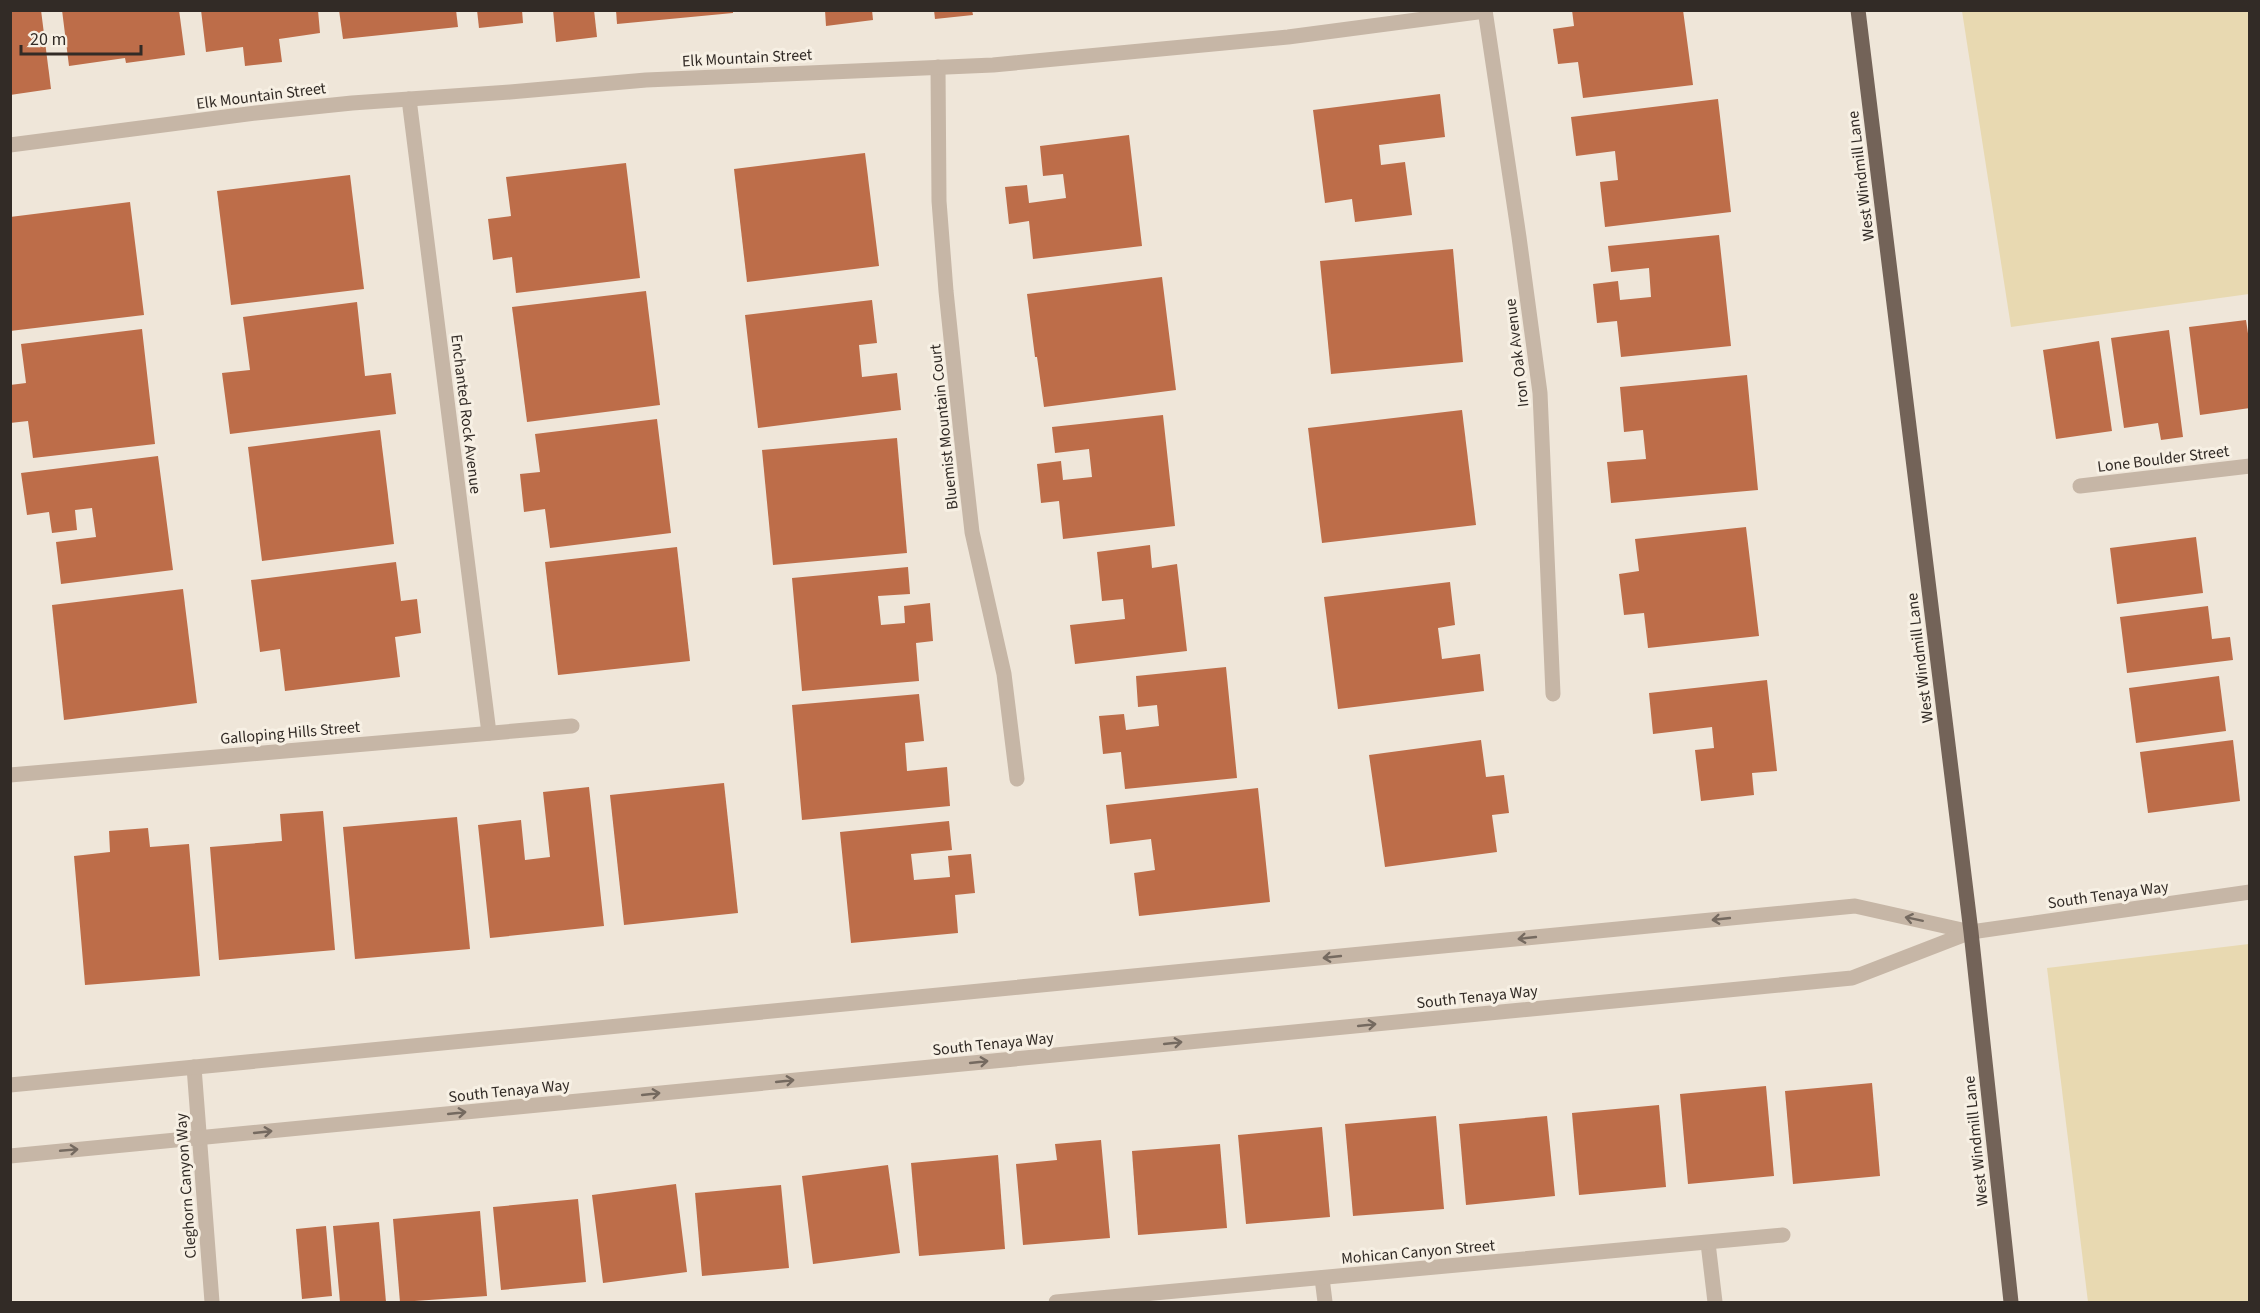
<svg xmlns="http://www.w3.org/2000/svg" width="2260" height="1313" font-family="'Source Sans 3',sans-serif">
<style>
.sand{fill:#e8d9b1}
.building{fill:#bd6d49}
.lines{fill:none;stroke-linecap:round;stroke-linejoin:round}
.minor{stroke:#c6b6a6;stroke-width:15}
.major{stroke:#736358;stroke-width:15}
.oneway{stroke:#756a60}
.labels{text-anchor:middle;stroke-width:6;stroke-linejoin:round;paint-order:stroke}
.street-label{font-size:16px;fill:#322b26;stroke:#f7f0e4}
</style>
<rect width="100%" height="100%" fill="#efe6d9"/>
<!-- sand -->
<g class="sand">
<path d="M1962 11H2249V294L2011 327Z"/>
<path d="M2249 944V1302H2088L2047 968Z"/>
</g>
<!-- building -->
<g class="building">
<path d="M10 10H41L51 89 10 95Z"/>
<path d="M62 10H179L185 55 126 63 125 58 69 66Z"/>
<path d="M201 10H318L320 33 279 39 282 62 245 66 243 47 206 52Z"/>
<path d="M339 10H456L458 27 343 39Z"/>
<path d="M477 10H522L523 23 479 28Z"/>
<path d="M553 10H594L597 37 556 42Z"/>
<path d="M616 10H733V13L617 24Z"/>
<path d="M825 10H872L873 20 826 26Z"/>
<path d="M934 10H972L973 15 935 19Z"/>
<path d="M1572 10H1683L1693 85 1583 98 1578 62 1558 64 1553 29 1574 26Z"/>
<path d="M1440 94 1445 137 1379 145 1381 165 1405 162 1412 215 1355 222 1352 199 1325 203 1313 110Z"/>
<path d="M1718 99 1731 212 1605 227 1600 182 1618 180 1615 151 1576 156 1571 117Z"/>
<path d="M1129 135 1142 246 1033 259 1029 221 1009 224 1005 187 1027 185 1029 203 1066 198 1063 174 1043 176 1040 146Z"/>
<path d="M865 153 879 266 747 282 734 169Z"/>
<path d="M626 163 640 278 516 293 512 257 493 260 488 219 511 216 506 177Z"/>
<path d="M350 175 364 289 231 305 217 191Z"/>
<path d="M130 202 144 315 10 331V217Z"/>
<path d="M1719 235 1731 346 1621 357 1617 321 1597 323 1593 284 1618 281 1620 300 1651 297 1649 268 1611 272 1608 246Z"/>
<path d="M1453 249 1463 362 1331 374 1320 261Z"/>
<path d="M1162 277 1176 390 1044 407 1037 357H1035L1027 294Z"/>
<path d="M646 291 660 405 527 422 512 307Z"/>
<path d="M872 300 877 343 859 345 862 377 897 373 901 410 758 428 745 315Z"/>
<path d="M357 302 365 376 391 373 396 414 230 434 222 373 250 370 243 317Z"/>
<path d="M2246 320 2250 347V408L2200 415 2189 327Z"/>
<path d="M142 329 155 444 33 458 28 421 10 423V385L26 383 21 344Z"/>
<path d="M2169 330 2183 437 2161 440 2158 423 2124 428 2111 338Z"/>
<path d="M2099 341 2112 431 2056 439 2043 350Z"/>
<path d="M1747 375 1758 490 1611 503 1607 462 1646 459 1643 430 1624 432 1620 387Z"/>
<path d="M1462 410 1476 525 1322 543 1308 428Z"/>
<path d="M1163 415 1175 526 1063 539 1059 501 1041 503 1037 464 1061 461 1063 480 1092 477 1089 449 1055 453 1052 427Z"/>
<path d="M657 419 671 533 550 548 545 509 524 512 520 474 540 472 535 434Z"/>
<path d="M380 430 394 544 262 561 248 447Z"/>
<path d="M897 438 907 553 773 565 762 450Z"/>
<path d="M158 456 173 570 61 584 56 542 96 537 92 508 75 510 77 530 52 533 49 512 27 515 21 473Z"/>
<path d="M1746 527 1759 636 1648 648 1644 613 1624 615 1619 574 1639 571 1635 539Z"/>
<path d="M2196 537 2203 593 2117 604 2110 548Z"/>
<path d="M1150 545 1152 568 1177 564 1187 651 1075 664 1070 625 1125 619 1123 599 1102 601 1097 552Z"/>
<path d="M677 547 690 661 558 675 545 562Z"/>
<path d="M396 562 401 601 417 599 421 633 395 637 400 677 285 691 280 649 260 652 251 580Z"/>
<path d="M908 567 910 594 878 596 881 625 905 623 904 606 930 603 933 641 916 643 919 681 802 691 792 578Z"/>
<path d="M1450 582 1455 625 1438 628 1442 659 1480 654 1484 691 1338 709 1324 597Z"/>
<path d="M183 589 197 703 64 720 52 605Z"/>
<path d="M2208 606 2212 639 2230 637 2233 660 2127 673 2120 617Z"/>
<path d="M1226 667 1237 778 1125 789 1121 752 1103 754 1099 716 1124 714 1126 730 1159 726 1157 705 1138 707 1136 676Z"/>
<path d="M2219 676 2226 731 2136 743 2129 688Z"/>
<path d="M1767 680 1777 771 1752 773 1754 795 1701 801 1695 750 1714 748 1712 727 1653 734 1649 693Z"/>
<path d="M919 694 924 741 905 743 907 771 947 767 950 806 802 820 792 705Z"/>
<path d="M1481 740 1486 777 1504 775 1509 813 1492 815 1497 852 1385 867 1369 755Z"/>
<path d="M2233 740 2240 801 2148 813 2140 752Z"/>
<path d="M724 783 738 913 624 925 610 795Z"/>
<path d="M589 787 604 926 490 938 478 825 521 820 525 860 550 857 543 792Z"/>
<path d="M1258 788 1270 902 1139 916 1134 873 1155 870 1151 839 1110 844 1106 805Z"/>
<path d="M323 811 335 950 219 960 210 847 282 841 280 814Z"/>
<path d="M457 817 470 949 355 959 343 827Z"/>
<path d="M949 821 952 850 911 854 914 880 950 877 948 856 971 854 975 893 955 895 958 933 851 943 840 832Z"/>
<path d="M148 828 150 847 189 844 200 976 85 985 74 856 110 852 109 831Z"/>
<path d="M1872 1083 1880 1176 1793 1184 1785 1091Z"/>
<path d="M1766 1086 1774 1176 1688 1184 1680 1094Z"/>
<path d="M1659 1105 1666 1187 1579 1195 1572 1113Z"/>
<path d="M1436 1116 1444 1209 1353 1216 1345 1124Z"/>
<path d="M1547 1116 1555 1196 1466 1205 1459 1124Z"/>
<path d="M1322 1127 1330 1217 1246 1224 1238 1135Z"/>
<path d="M1101 1140 1110 1238 1023 1245 1016 1164 1057 1160 1055 1144Z"/>
<path d="M1220 1144 1227 1228 1138 1235 1132 1151Z"/>
<path d="M998 1155 1005 1249 919 1256 911 1163Z"/>
<path d="M888 1165 900 1253 813 1264 802 1176Z"/>
<path d="M676 1184 687 1272 603 1283 592 1195Z"/>
<path d="M781 1185 789 1268 702 1276 695 1193Z"/>
<path d="M578 1199 586 1282 501 1290 493 1207Z"/>
<path d="M480 1211 487 1296 400 1302 393 1219Z"/>
<path d="M379 1222 386 1302H340L333 1226Z"/>
<path d="M326 1226 332 1296 302 1299 296 1229Z"/>
</g>
<g class="lines">
<!-- minor -->
<g class="minor">
<path d="M1485 10 1519 237 1540 393 1553 694"/>
<path d="M938 67 939 201 946 291 961 434 972 532 1004 674 1017 779"/>
<path d="M409 99 489 733"/>
<path d="M10 145 256 113 352 103 510 92 646 80 993 65 1288 37 1485 11"/>
<path d="M2080 486 2250 466"/>
<path d="M10 775 572 726"/>
<path d="M194 1067 212 1302"/>
<path d="M10 1085 1855 906 1971 932"/>
<path d="M10 1156 1852 978 1971 932 2250 892"/>
<path d="M1708 1243 1715 1302"/>
<path d="M1322 1278 1325 1302"/>
<path d="M1056 1302 1783 1235"/>
</g>
<!-- major -->
<path class="major" d="M1858 10 1971 932 2011 1302"/>
</g>
<!-- one-way arrows -->
<defs><path id="oneway-shaft" d="M-6 0H5M1.5-3L5.5 0L1.5 3" fill="none" stroke-width="1.6" stroke-linecap="round" stroke-linejoin="round" transform="scale(1.5)"/></defs>
<g class="oneway">
<use href="#oneway-shaft" transform="translate(1721 919) rotate(174)"/>
<use href="#oneway-shaft" transform="translate(1914 919) rotate(-168)"/>
<use href="#oneway-shaft" transform="translate(1527 938) rotate(174)"/>
<use href="#oneway-shaft" transform="translate(1332 957) rotate(174)"/>
<use href="#oneway-shaft" transform="translate(1367 1025) rotate(-6)"/>
<use href="#oneway-shaft" transform="translate(1173 1043) rotate(-6)"/>
<use href="#oneway-shaft" transform="translate(979 1062) rotate(-6)"/>
<use href="#oneway-shaft" transform="translate(785 1081) rotate(-6)"/>
<use href="#oneway-shaft" transform="translate(651 1094) rotate(-6)"/>
<use href="#oneway-shaft" transform="translate(457 1113) rotate(-6)"/>
<use href="#oneway-shaft" transform="translate(263 1132) rotate(-6)"/>
<use href="#oneway-shaft" transform="translate(69 1150) rotate(-5)"/>
</g>
<g class="labels">
<!-- street labels -->
<g class="street-label">
<text transform="translate(747 57) rotate(-3)" y="6">Elk Mountain Street</text>
<text transform="translate(261 95) rotate(-7)" y="6">Elk Mountain Street</text>
<text transform="translate(1860 176) rotate(-97)" y="6">West Windmill Lane</text>
<text transform="translate(1516 353) rotate(-97)" y="6">Iron Oak Avenue</text>
<text transform="translate(467 414) rotate(83)" y="6">Enchanted Rock Avenue</text>
<text transform="translate(943 427) rotate(-96)" y="6">Bluemist Mountain Court</text>
<text transform="translate(2163 458) rotate(-7)" y="6">Lone Boulder Street</text>
<text transform="translate(1919 658) rotate(-97)" y="6">West Windmill Lane</text>
<text transform="translate(290 732) rotate(-5)" y="6">Galloping Hills Street</text>
<text transform="translate(2108 894) rotate(-8)" y="6">South Tenaya Way</text>
<text transform="translate(1477 996) rotate(-6)" y="6">South Tenaya Way</text>
<text transform="translate(993 1043) rotate(-6)" y="6">South Tenaya Way</text>
<text transform="translate(509 1090) rotate(-6)" y="6">South Tenaya Way</text>
<text transform="translate(1975 1141) rotate(-96)" y="6">West Windmill Lane</text>
<text transform="translate(185 1186) rotate(-94)" y="6">Cleghorn Canyon Way</text>
<text transform="translate(1418 1251) rotate(-5)" y="6">Mohican Canyon Street</text>
</g>
</g>
<!-- border -->
<rect width="2260" height="1313" fill="none" stroke="#322b26" stroke-width="24"/>
<!-- scale -->
<path d="M21 45v9h120v-9" fill="none" stroke="#322b26" stroke-width="3"/>
<text x="30" y="45" font-size="18" fill="#322b26" stroke="#f7f0e4" stroke-width="4.5" paint-order="stroke">20 m</text>
</svg>
